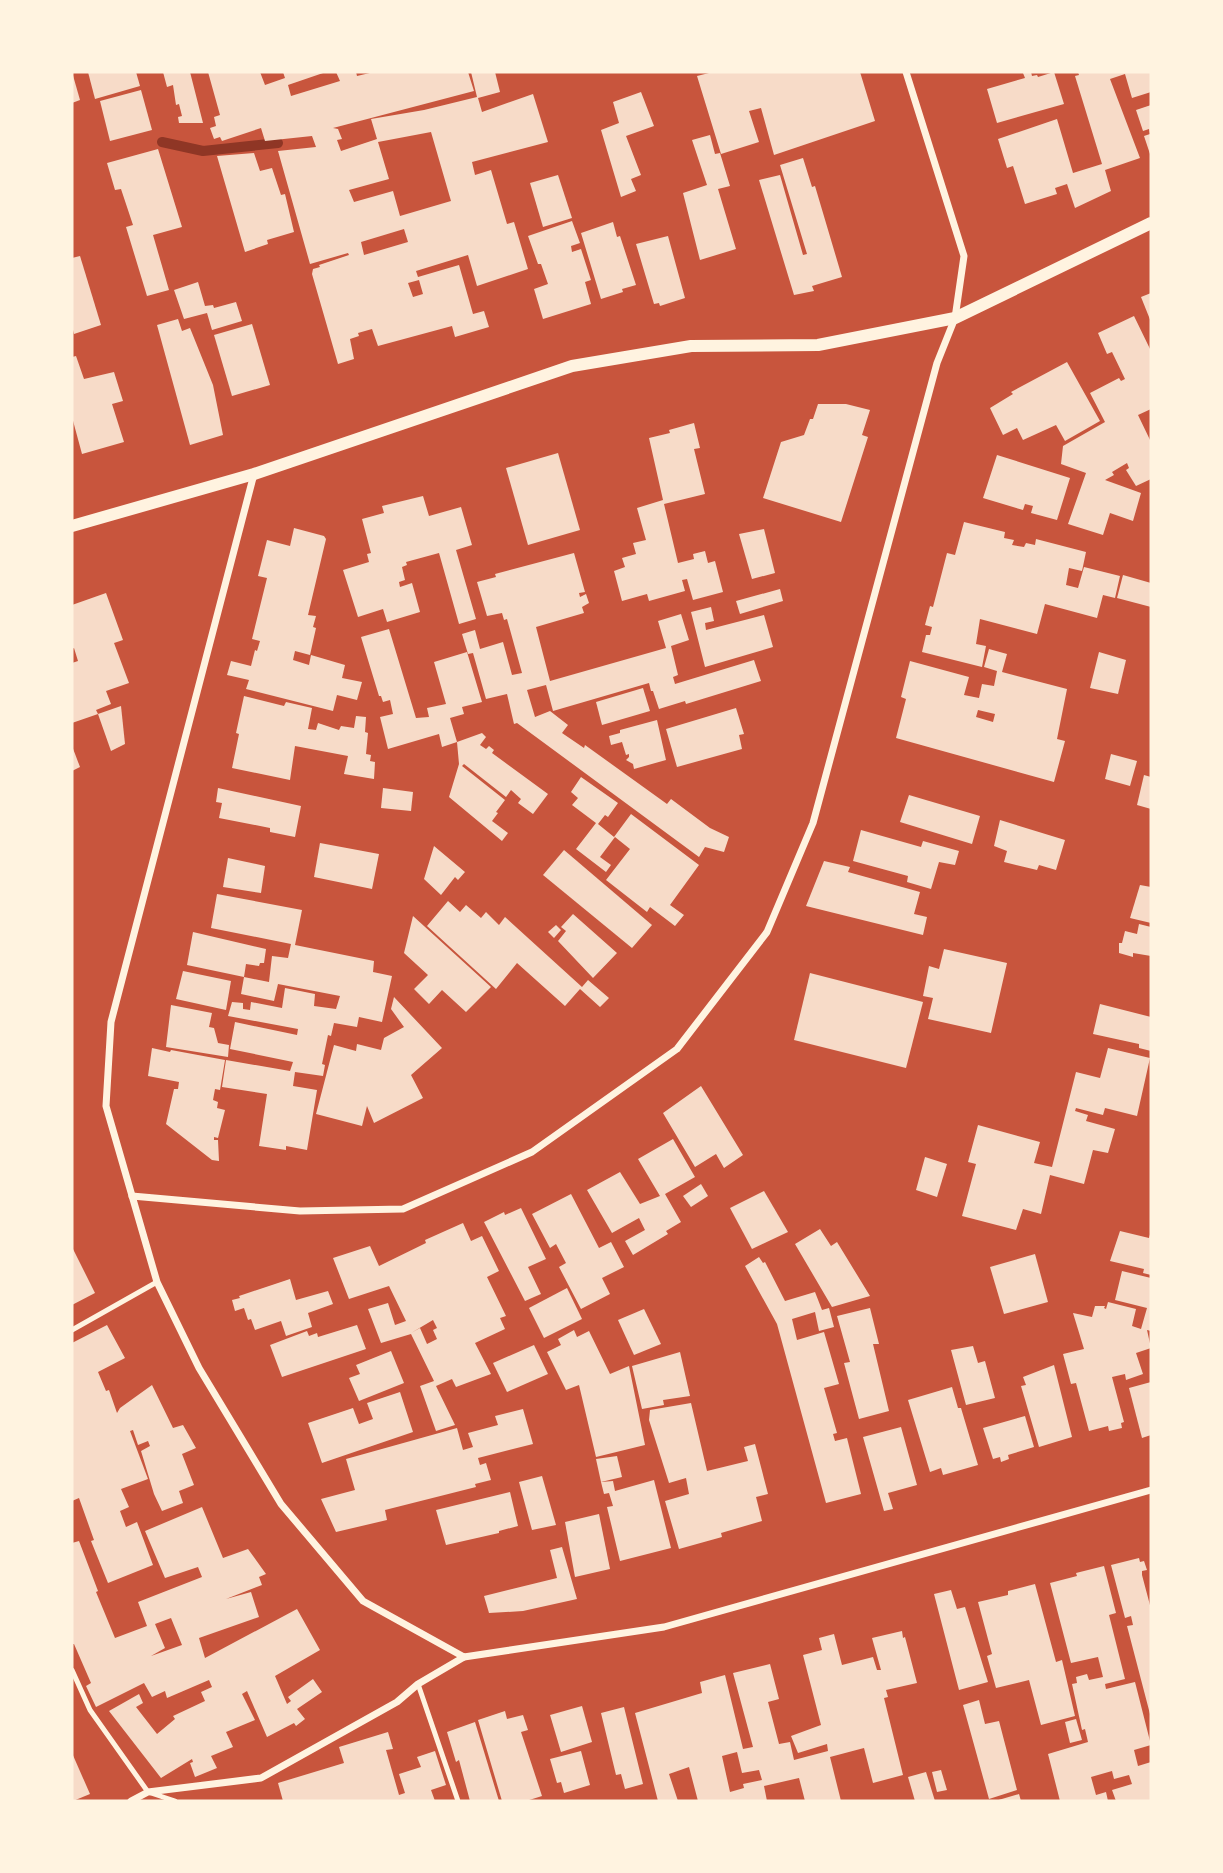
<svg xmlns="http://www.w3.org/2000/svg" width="1223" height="1873" font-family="'Times New Roman',serif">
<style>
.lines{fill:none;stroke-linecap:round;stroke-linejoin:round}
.stream{stroke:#8f3625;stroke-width:10}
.building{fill:#f7dbc8;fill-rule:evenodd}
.service{stroke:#fff3e0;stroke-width:5}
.minor{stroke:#fff3e0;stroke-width:7}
.tertiary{stroke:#fff3e0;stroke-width:12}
</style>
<rect width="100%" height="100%" fill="#c8553d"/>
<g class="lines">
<!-- stream -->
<path class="stream" d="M162 142 203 151 278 143"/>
</g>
<!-- building -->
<g class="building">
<path d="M72 72 80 100 72 103Z"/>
<path d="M88 72H136L140 86 95 99Z"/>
<path d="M163 72H190L203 123H179L178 117 182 116 179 104 176 105 173 85 167 87Z"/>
<path d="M208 72H260L265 85 285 78 283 72H326L288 85 291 96 340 81 336 72H356L357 76 374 72H468L474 91 333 128 338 129 342 139 337 140 341 151 377 139 371 119 424 110 477 97 471 72H495L500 92 478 98 482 112 533 94 548 142 472 162 475 175 491 170 507 224 514 222 528 269 477 286 468 255 416 271 418 277 459 265 473 314 484 311 489 327 455 337 452 326 378 346 372 329 358 333 359 336 350 339 354 359 338 364 312 274 313 269 320 267 319 265 349 255 348 253 310 264 278 151 316 147 312 136 265 141 261 128 222 141 220 137 214 139 210 128 216 126 214 117 220 115ZM431 132 451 201 400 216 393 191 354 202 349 190 389 179 378 142ZM404 229 408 242 364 255 361 242ZM419 280 423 294 413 297 408 283Z"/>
<path d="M713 72H860L875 121 774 155 761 108 749 111 759 142 721 154 697 76Z"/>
<path d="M1027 72H1031L1032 76 1037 75 1038 77 1054 72 1064 104 997 123 987 89 1025 78 1023 73Z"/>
<path d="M1078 72H1151V92L1132 98 1125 74 1110 79 1140 158 1105 170 1111 191 1075 208 1067 184 1055 188 1057 194 1025 204 1013 166 1007 168 998 139 1057 119 1073 173 1102 164 1075 76 1079 75Z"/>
<path d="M141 90 152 130 110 141 100 101Z"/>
<path d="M641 92 654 126 626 136 641 175 631 179 636 191 621 197 601 130 619 123 613 102Z"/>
<path d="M1151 105V157L1144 136 1150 134 1149 129 1143 131 1136 110Z"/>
<path d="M710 135 715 154 720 153 730 186 718 189 736 249 700 260 683 193 707 185 692 140Z"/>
<path d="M158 149 182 227 153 235 169 290 147 296 126 227 133 225 121 189 115 190 107 163Z"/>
<path d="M254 153 260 171 272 168 281 195 285 194 294 232 267 240 268 244 245 252 217 156Z"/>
<path d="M803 158 812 187 815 186 842 277 812 286 814 291 794 295 759 180 780 175 803 255 807 254 780 165Z"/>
<path d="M558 175 572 218 543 227 530 183Z"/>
<path d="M572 221 580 243 571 246 572 252 581 249 591 280 585 282 591 304 543 319 534 289 548 284 541 264H538L528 236Z"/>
<path d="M613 222 617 237 620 236 636 285 622 289 623 292 601 299 581 233Z"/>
<path d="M668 236 685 298 660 306 659 303 654 304 636 244Z"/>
<path d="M80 256 101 325 74 334 72 326V258Z"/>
<path d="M198 282 205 306 213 305 214 308 236 302 242 321 212 330 207 313 184 319 174 290Z"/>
<path d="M1151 293V322L1141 297Z"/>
<path d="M1134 316 1151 351V409L1138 415 1151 442V479L1136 486 1126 470 1129 468 1127 463 1112 472 1114 475 1105 480 1141 493 1133 521 1110 513 1103 535 1068 524 1086 473 1061 464 1063 446 1105 422 1090 393 1119 378 1121 381 1125 379 1112 352 1107 354 1098 333Z"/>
<path d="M178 319 182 331 190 328 213 385 223 435 190 445 157 325Z"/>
<path d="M252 324 270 385 232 396 214 335Z"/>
<path d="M76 356 84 379 114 372 123 401 112 404 124 442 82 454 72 417V357Z"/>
<path d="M1067 362 1100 421 1065 441 1056 425 1023 440 1017 428 1003 435 990 408 1013 394 1011 392Z"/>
<path d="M818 404H846L870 410 862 435 868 437 841 522 763 498 781 442 804 435 810 419H813Z"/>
<path d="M694 423 700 448 694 449 705 494 664 504 678 563 694 559 693 554 705 551 708 563 715 561 723 592 693 600 687 579 682 580 685 591 649 601 647 594 622 601 614 571 625 567 622 558 636 554 633 543 646 540 637 508 663 500 649 438 670 433 669 430Z"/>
<path d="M558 453 580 530 528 545 506 468Z"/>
<path d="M997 455 1070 478 1057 520 1031 513 1033 506 1025 504 1023 510 983 498Z"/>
<path d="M423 496 429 516 461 507 472 545 456 550 476 619 459 624 439 553 406 562 407 565 402 567 405 580 399 582 400 587 412 583 420 612 387 622 383 609 358 617 343 570 369 562 367 554 371 553 362 519 384 513 382 506Z"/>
<path d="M964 522 1005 532 1004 538 1014 540 1012 545 1024 547 1026 543 1035 545 1036 539 1086 552 1082 571 1069 568 1066 585 1078 588 1084 567 1120 576 1115 598 1103 595 1097 618 1045 604 1037 634 980 619 976 644 986 646 982 667 922 652 926 635H930L932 627 925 625 930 606 933 607 947 553 955 555Z"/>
<path d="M294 528 324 536 326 539 308 615 316 616 313 627 316 628 310 655 295 651 293 660 309 665 311 655 345 665 342 678 362 682 357 700 337 695 333 711 246 689 249 680 227 675 231 661 251 666 255 650 257 651 260 641 252 639 267 578 258 576 267 540 290 546Z"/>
<path d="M764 529 775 573 752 579 739 534Z"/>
<path d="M574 553 585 592 579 593 580 597 586 594 589 603 582 607 584 613 536 627 550 681 666 648 658 621 681 614 689 640 671 646 678 675 673 677 675 684 754 660 761 681 686 704 685 701 659 709 653 691H651L649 683 553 711 546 685 527 690 535 717 550 711 568 725 562 733 584 748 585 745 667 804 671 799 710 828 729 837 724 852 705 847 699 857 517 723 514 724 507 694 486 699 473 653 468 654 462 634 475 630 480 649 503 642 512 675 522 673 507 619 504 620 502 613 487 616 477 582 496 577 495 574Z"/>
<path d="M1123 575 1151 583V607L1117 598Z"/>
<path d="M780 589 783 601 740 614 736 601Z"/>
<path d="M106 593 123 640 114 643 129 683 106 691 111 704 96 710 98 714 72 723V663L78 661 74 648 72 649V605Z"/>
<path d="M711 607 714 621 705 623 706 630 764 615 773 647 705 667 691 612Z"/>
<path d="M389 629 416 718 429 717 427 708 446 704 434 662 467 652 482 702 462 707 464 714 450 718 457 742 442 747 439 734 388 749 380 717 393 714 390 700 383 702 381 696H379L361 637Z"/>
<path d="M989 649 1007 654 1002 672 1067 689 1057 739 1065 741 1054 782 896 738 906 699 901 697 910 661 969 677 964 695 979 698 982 684 994 686 997 671 984 667ZM978 710 995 714 993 722 976 717Z"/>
<path d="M1099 652 1126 660 1118 694 1090 688Z"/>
<path d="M643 688 650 711 602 725 596 702Z"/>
<path d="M244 696 284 706 286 702 312 708 308 729 316 730 318 723 339 730 341 726 354 728 356 716 366 717 365 732 368 733 366 754 371 755 370 761 375 762 374 779 344 774 348 756 295 746 290 780 232 768 239 734 236 733Z"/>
<path d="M121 706 125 744 111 751 98 714Z"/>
<path d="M736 708 744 734 739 735 742 749 677 767 666 729Z"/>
<path d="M657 720 666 760 634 769 633 764 626 760 629 757V754L626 755 622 742 611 745 609 736 620 733V730Z"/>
<path d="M482 733 486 737 480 745 486 749 489 746 494 750 492 753 548 794 533 814 518 803 521 799 511 790 506 797 464 764 462 766 505 800 496 812 498 813 492 821 508 833 502 841 449 797 459 764 457 742Z"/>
<path d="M72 746 80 767 72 771Z"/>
<path d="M1111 754 1137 761 1130 786 1105 779Z"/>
<path d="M1144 775 1151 777V809L1137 805Z"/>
<path d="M581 777 618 803 608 817 605 815 598 824 614 837 631 814 699 865 670 905 684 915 675 926 650 907 647 912 606 880 630 849 615 837 600 857 611 865 606 872 576 849 596 823 572 805 578 798 571 792Z"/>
<path d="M218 788 301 806 295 837 270 832V828L219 818 222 803 216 802Z"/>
<path d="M383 788 413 792 411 811 381 808Z"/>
<path d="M909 795 980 816 972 844 900 822Z"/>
<path d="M1000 820 1065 840 1056 870 1039 865 1037 870 1004 862 1007 851 994 846Z"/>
<path d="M861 830 921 847 923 841 959 851 955 865 939 862 931 889 907 882 908 876 853 861Z"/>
<path d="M320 843 379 854 372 889 314 877Z"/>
<path d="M434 846 465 872 458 880 455 877 441 895 424 879Z"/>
<path d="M564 850 652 925 632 948 543 875Z"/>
<path d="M228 858 265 866 261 893 223 887Z"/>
<path d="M824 861 850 867 848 872 920 892 914 914 927 917 923 935 806 906Z"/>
<path d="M1140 885 1151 887V923L1130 918Z"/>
<path d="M217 894 302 910 295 945 374 961 373 972 392 976 382 1022 359 1017 357 1027 334 1023 331 1036 328 1035 322 1064 325 1065 323 1076 295 1072 293 1086 317 1090 307 1150 286 1146V1150L259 1146 267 1094 222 1087 226 1060 290 1071 293 1062 230 1049 235 1022 297 1035 298 1029 228 1016 232 1002 243 1003V1009L250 1010 251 1002 282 1008 285 988 315 994 314 1006 336 1009 340 996 278 984 274 1001 241 994 244 977 269 982 272 956 288 958 291 944 211 928Z"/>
<path d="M448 901 460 912 466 905 481 918 486 912 499 925 505 917 582 987 588 980 609 998 600 1007 580 989 565 1006 517 963 496 989 427 926Z"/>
<path d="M573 914 617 953 593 978 558 941 566 931 561 927Z"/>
<path d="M413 916 491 987 466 1012 442 990 429 1004 414 989 428 975 404 953Z"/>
<path d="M1139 924 1151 927V956L1133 953V957L1119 953V943H1122L1125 931 1137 934Z"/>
<path d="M556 925 561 930 554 938 548 932Z"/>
<path d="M193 932 266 949 264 963H260L259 966 246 964 244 977 187 965Z"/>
<path d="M944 949 1007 963 991 1033 928 1019 933 998 923 996 929 966 939 969Z"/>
<path d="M183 971 231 981 226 1010 176 999Z"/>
<path d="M810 973 923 1002 906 1068 794 1040Z"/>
<path d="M394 997 442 1048 411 1075 423 1098 374 1123 367 1106 362 1126 316 1114 334 1045 356 1051 357 1044 381 1050 384 1038 404 1027 391 1009Z"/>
<path d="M1100 1004 1151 1017V1051L1139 1048V1044L1093 1034Z"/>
<path d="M171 1005 212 1013 209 1027 214 1028 218 1043 229 1045 228 1057 166 1047Z"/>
<path d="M152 1048 170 1052 171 1050 225 1060 220 1090 215 1089 213 1100 218 1102 217 1108 225 1110 218 1138 214 1137V1140H218L219 1161 212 1160 166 1124 174 1089H178L179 1082 148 1076Z"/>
<path d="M1108 1048 1150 1058 1137 1116 1105 1108 1103 1115 1076 1108 1075 1111 1088 1115 1086 1121 1115 1129 1108 1153 1093 1150 1084 1184 1050 1175 1041 1214 1023 1209 1016 1230 962 1216 976 1164 968 1162 978 1125 1040 1142 1034 1163 1052 1167 1076 1072 1100 1078Z"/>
<path d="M701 1086 743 1155 724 1168 716 1154 695 1167 663 1113Z"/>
<path d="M673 1139 695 1177 665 1194 681 1222 666 1231 668 1234 633 1255 625 1241 645 1230 639 1218 612 1233 587 1190 620 1172 640 1204 660 1196 638 1159Z"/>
<path d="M925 1157 947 1164 937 1197 916 1190Z"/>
<path d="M701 1184 708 1196 691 1207 683 1196Z"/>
<path d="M764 1191 788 1232 752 1249 730 1208Z"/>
<path d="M571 1194 599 1248 611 1242 624 1267 602 1278 610 1294 581 1309 559 1267 566 1263 556 1244 550 1248 532 1214Z"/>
<path d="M521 1208 546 1259 528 1267 541 1294 525 1301 484 1222 504 1212 505 1215Z"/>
<path d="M463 1223 471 1241 482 1236 499 1271 487 1277 506 1316 500 1318 505 1329 475 1343 491 1374 456 1387 452 1379 436 1386 455 1425 436 1431 420 1386 434 1381 411 1334 381 1343 368 1309 388 1303 395 1325 406 1321 389 1286 349 1299 333 1258 370 1246 379 1266 426 1243 425 1240ZM433 1320 437 1328 433 1330 437 1339 427 1344 420 1328 411 1333Z"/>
<path d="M820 1229 831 1246 837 1242 870 1296 832 1307 795 1244Z"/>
<path d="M1120 1231 1149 1238 1151 1231V1275L1143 1273 1144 1269 1110 1261Z"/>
<path d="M72 1247 95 1293 72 1305Z"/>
<path d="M1035 1254 1048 1302 1004 1314 990 1267Z"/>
<path d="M759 1257 763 1263 765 1262 785 1301 815 1292 822 1310 829 1308 834 1327 819 1331 815 1312 792 1319 797 1340 824 1332 839 1384 824 1388 837 1433 833 1434 835 1441 847 1438 861 1494 826 1503 777 1324 745 1266Z"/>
<path d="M1122 1271 1151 1278V1331L1147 1330 1151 1348 1136 1353 1143 1374 1126 1380 1125 1374 1112 1377 1124 1422 1121 1423 1122 1428 1109 1431 1108 1426 1089 1431 1076 1383 1071 1384 1063 1354 1084 1349 1073 1313 1092 1317 1095 1306H1105L1104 1308 1106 1309 1108 1302 1136 1309 1132 1326 1141 1329 1147 1308 1115 1300Z"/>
<path d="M290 1279 296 1300 328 1291 333 1304 308 1313 312 1327 286 1336 281 1321 255 1330 251 1319 248 1320 244 1308 235 1311 232 1300 240 1298 239 1296Z"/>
<path d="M567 1288 582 1319 544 1338 529 1308Z"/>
<path d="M870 1308 879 1344H873L889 1411 859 1419 844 1363 850 1362 837 1316Z"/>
<path d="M644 1309 661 1344 634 1355 618 1320Z"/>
<path d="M107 1325 125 1358 98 1372 106 1391 109 1390 117 1413 120 1408 152 1385 173 1428 183 1425 196 1448 182 1454 194 1485 179 1491 183 1503 162 1511 154 1494 141 1451 150 1446 148 1441 138 1445 133 1430 130 1431 148 1479 121 1489 129 1507 120 1511 126 1527 137 1522 153 1565 108 1583 91 1541 94 1540 79 1498 72 1501V1343Z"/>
<path d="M357 1325 366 1349 282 1377 270 1345 307 1331 309 1336 317 1333 318 1337Z"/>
<path d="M574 1330 577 1337 589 1331 610 1374 629 1366 645 1445 596 1457 579 1385 566 1390 547 1352 561 1345 558 1339Z"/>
<path d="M534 1345 548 1374 507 1392 493 1363Z"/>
<path d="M973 1346 978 1363 985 1361 995 1398 966 1405 951 1350Z"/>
<path d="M391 1351 404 1383 359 1401 349 1378 360 1374 356 1365Z"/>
<path d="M680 1352 690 1396 663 1400 664 1405 642 1409 632 1366Z"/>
<path d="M1054 1365 1072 1437 1039 1447 1021 1386 1026 1385 1023 1377Z"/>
<path d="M1151 1382V1435L1142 1438 1129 1388Z"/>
<path d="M952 1387 958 1408H961L978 1465 943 1475 941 1468 930 1472 908 1400Z"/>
<path d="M400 1392 413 1432 322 1463 308 1423 353 1408 359 1424 373 1419 367 1403Z"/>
<path d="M691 1403 707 1471 748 1461 744 1447 755 1444 768 1494 756 1497 762 1521 721 1533 722 1537 679 1549 665 1501 689 1494 686 1478 669 1483 649 1420 650 1410Z"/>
<path d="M523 1409 533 1444 478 1458 480 1465 486 1463 491 1480 475 1484 476 1487 385 1510 387 1520 336 1532 321 1499 355 1490 346 1459 457 1428 463 1450 473 1447 468 1433 498 1425 495 1416Z"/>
<path d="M1025 1416 1034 1447 1008 1455 1009 1459 1001 1462 1000 1457 993 1459 983 1428Z"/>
<path d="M901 1427 917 1485 888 1493 893 1509 884 1511 863 1437Z"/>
<path d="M617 1456 622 1477 601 1482 596 1459Z"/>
<path d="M542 1476 556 1525 532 1530 519 1482Z"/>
<path d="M654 1480 671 1548 620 1561 607 1507 613 1506 609 1493 604 1494 601 1482 613 1481 615 1491Z"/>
<path d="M510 1492 518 1526 499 1531V1533L446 1545 436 1510Z"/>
<path d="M202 1507 223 1558 248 1549 266 1574 259 1577 262 1585 226 1599 251 1592 259 1617 199 1638 205 1658 297 1609 320 1650 275 1676 287 1704 291 1701 288 1697 313 1679 322 1692 297 1709 305 1719 296 1726 294 1723 267 1737 247 1691 242 1694 255 1720 226 1732 233 1747 211 1756 217 1768 195 1777 190 1763 193 1762 192 1759 161 1778 109 1711 139 1694 143 1703 136 1707 157 1734 175 1719 173 1716 205 1701 201 1692 212 1687 209 1680 167 1698 165 1691 152 1697 144 1683 96 1707 86 1686 91 1683 74 1644H72V1543L79 1541 98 1591 96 1592 115 1638 147 1626 138 1602 202 1577 198 1567 165 1578 145 1531ZM171 1618 182 1645 151 1656 165 1648 155 1624Z"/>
<path d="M599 1514 610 1569 575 1577 565 1522Z"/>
<path d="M562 1547 577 1599 523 1611 489 1613 484 1596 557 1578 550 1550Z"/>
<path d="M1139 1558 1140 1562 1144 1561 1147 1570 1142 1571V1575L1151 1609 1150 1714 1127 1626 1133 1625 1131 1616 1125 1618 1111 1565Z"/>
<path d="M1104 1566 1116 1613 1109 1615 1125 1679 1105 1684 1106 1689 1135 1682 1151 1745 1134 1750 1138 1766 1151 1762V1801H1116L1112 1790 1132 1784 1129 1775 1114 1779 1112 1771 1091 1777 1096 1795 1106 1792 1108 1801H1060L1048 1754 1088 1742 1085 1729 1082 1730 1072 1684 1077 1683 1076 1677 1087 1674 1089 1680 1103 1677 1098 1657 1071 1663 1050 1583 1077 1576 1076 1573Z"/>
<path d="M1035 1584 1056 1662 1062 1660 1075 1716 1041 1725 1029 1680 996 1688 987 1656 992 1654 978 1602 1008 1595V1591Z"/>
<path d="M951 1590 957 1609 965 1607 988 1682 959 1690 934 1594Z"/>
<path d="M902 1631 903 1638 905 1637 917 1683 886 1690 888 1697 884 1698 903 1775 873 1783 864 1748 830 1757 841 1801H805L799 1778 764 1786 767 1801H698L689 1767 669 1774 678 1801H658L635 1713 702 1693 700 1682 725 1675 743 1749 753 1747 733 1673 770 1664 779 1699 768 1702 779 1744 790 1742 794 1760 828 1751 827 1744 798 1753 791 1736 821 1725 803 1655 822 1650 819 1638 834 1634 842 1665 873 1657 877 1670H881L872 1638ZM737 1752 742 1773 759 1770 762 1780 743 1784 744 1788 730 1792 722 1756Z"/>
<path d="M979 1700 985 1724 999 1721 1017 1790 989 1799 963 1705Z"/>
<path d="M582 1706 592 1742 561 1752 550 1715Z"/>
<path d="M624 1707 643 1784 625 1789 621 1774 616 1775 601 1713Z"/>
<path d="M505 1711 507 1719 523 1715 528 1730 521 1732 542 1796 526 1801H502L478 1720Z"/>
<path d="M1076 1719 1082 1740 1070 1743 1065 1722Z"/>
<path d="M475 1722 499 1801H470L459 1760 456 1762 447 1732Z"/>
<path d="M388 1732 393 1749 386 1750 399 1795 405 1793 399 1774 421 1767 417 1757 435 1751 446 1785 431 1790 435 1801H283L278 1783 344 1763 339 1747Z"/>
<path d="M581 1751 590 1785 564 1793 561 1782 557 1783 550 1759Z"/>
<path d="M72 1753 90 1794 73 1801H72Z"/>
<path d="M941 1770 947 1790 937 1792 932 1772Z"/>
<path d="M926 1772 935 1801H915L908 1777Z"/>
<path d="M1019 1794 1021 1801H995Z"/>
</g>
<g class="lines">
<!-- service -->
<g class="service">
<path d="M72 1330 157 1282"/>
<path d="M72 1670 90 1710 148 1792 175 1801"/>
<path d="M418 1684 458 1801"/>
</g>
<!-- minor -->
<g class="minor">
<path d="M254 474 111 1022 106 1106 157 1282 199 1368 281 1504 363 1601 464 1657 664 1627 1151 1490"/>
<path d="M132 1196 300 1211 403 1209 532 1152 677 1049 767 932 813 823 937 363 955 318 964 256 906 72"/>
<path d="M131 1801 148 1792 261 1778 397 1702 418 1684 464 1657"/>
</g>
<!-- tertiary -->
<path class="tertiary" d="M72 526 254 474 572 366 691 346 818 345 955 318 1151 223"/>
</g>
<!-- border -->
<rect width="1223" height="1873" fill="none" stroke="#fff3e0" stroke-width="147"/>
</svg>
